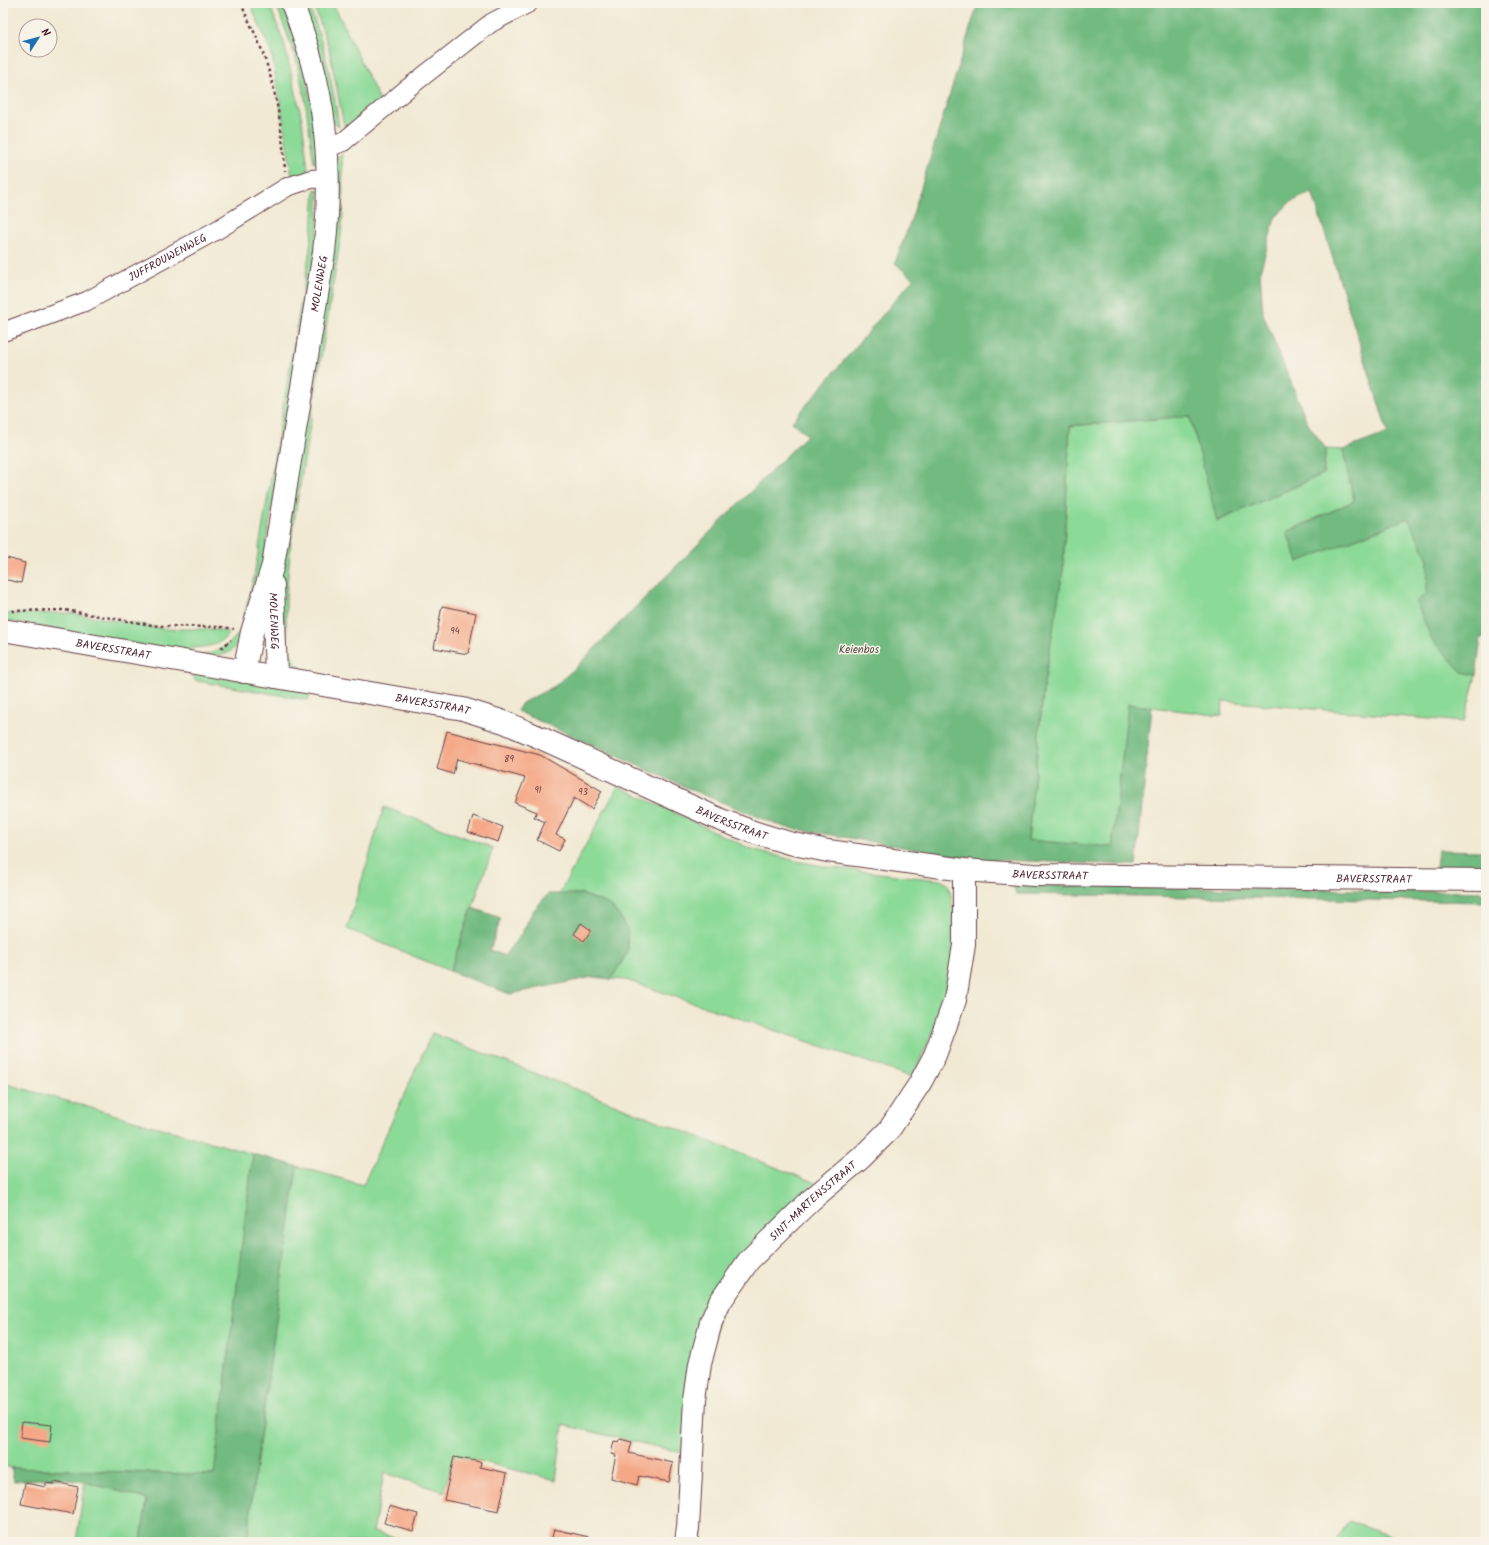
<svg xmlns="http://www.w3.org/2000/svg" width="1489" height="1545" font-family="Kalam,sans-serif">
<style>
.green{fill:#8cda98;stroke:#6b7c62}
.forest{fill:#71ba80;stroke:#5e6c56}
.building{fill:#f5a887}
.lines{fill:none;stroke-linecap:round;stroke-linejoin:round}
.minor-casing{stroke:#633d44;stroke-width:20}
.tertiary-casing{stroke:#633d44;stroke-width:24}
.secondary-casing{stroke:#633d44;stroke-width:24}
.path{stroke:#633d44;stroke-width:2.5;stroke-dasharray:3 3;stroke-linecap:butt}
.minor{stroke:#fff;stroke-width:18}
.tertiary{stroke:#fff;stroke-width:22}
.secondary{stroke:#fff;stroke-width:22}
.labels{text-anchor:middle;stroke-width:3;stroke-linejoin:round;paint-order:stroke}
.number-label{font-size:9px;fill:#754142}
.street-label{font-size:11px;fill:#4a1f2b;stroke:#f7f3e8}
.park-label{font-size:11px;fill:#5a4e46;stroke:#f7f3e8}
</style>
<rect width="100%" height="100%" fill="#f7f3e8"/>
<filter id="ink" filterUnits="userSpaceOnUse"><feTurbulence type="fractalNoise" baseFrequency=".025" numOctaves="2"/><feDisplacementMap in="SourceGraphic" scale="8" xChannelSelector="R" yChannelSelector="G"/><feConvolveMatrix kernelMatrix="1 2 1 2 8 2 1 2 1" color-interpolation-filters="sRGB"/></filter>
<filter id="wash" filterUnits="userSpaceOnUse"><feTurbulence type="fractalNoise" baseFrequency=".012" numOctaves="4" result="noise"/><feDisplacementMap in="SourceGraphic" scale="16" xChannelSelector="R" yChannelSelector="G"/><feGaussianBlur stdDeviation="0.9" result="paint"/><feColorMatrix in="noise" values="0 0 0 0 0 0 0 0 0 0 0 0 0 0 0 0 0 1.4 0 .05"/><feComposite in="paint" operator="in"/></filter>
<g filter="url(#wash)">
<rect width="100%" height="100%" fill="#f1e9d3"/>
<!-- green -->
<g class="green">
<path d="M250 3H269L284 43 294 84 302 120 308 169 305 174 292 176 272 55Z"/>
<path d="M276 3H283L307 78 319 162 314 163 305 98 296 59Z"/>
<path d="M302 3H308C324 44 333 84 339 127L334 123Z"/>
<path d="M313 3H333L380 101 346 129 344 126 329 48Z"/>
<path d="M342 154 343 213 341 236 291 540 286 598V635L279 598 281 564 336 157Z"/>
<path d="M315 189 319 190 317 239 263 561 246 629 241 628 254 577 307 268 312 233Z"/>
<path d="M1190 416 1218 521 1323 474 1326 449 1343 450 1354 501 1287 532 1298 562 1408 518 1428 559 1427 593 1462 672 1476 675 1464 722 1223 701 1222 716 1129 704 1112 847 1028 841 1044 684 1063 570 1070 426Z"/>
<path d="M71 613 165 629H211L229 632C223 646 205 647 191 648V654L3 620V614Z"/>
<path d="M239 632 243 633C232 657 222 657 198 656 215 653 229 648 239 632Z"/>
<path d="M285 641 294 661 305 672C286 665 283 661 285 641Z"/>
<path d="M193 672 311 691 308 700 197 681 193 678Z"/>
<path d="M618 786 749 848 796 861 834 868 940 880 948 884C961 927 953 977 938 1019 931 1039 921 1058 912 1077L626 980 611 979 628 952 627 930 620 917 610 905 582 894H559Z"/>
<path d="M384 807 493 848 450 971 347 929Z"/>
<path d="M432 1033 816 1183 733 1266 683 1453 563 1425 556 1480 454 1455 444 1492 384 1473 373 1532 414 1542H256L248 1539 253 1488 297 1166 363 1185Z"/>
<path d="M3 1083 253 1154 214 1475 11 1468 3 1465Z"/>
<path d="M85 1482 147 1499 141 1541 142 1542H76Z"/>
<path d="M1349 1521 1407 1542H1335Z"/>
</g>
<!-- forest -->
<g class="forest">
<path d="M978 3H1486V637L1481 638 1476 675 1462 672 1432 640 1416 602 1427 593 1428 559 1408 518 1298 562 1287 532 1354 501 1343 450 1388 433 1312 192 1289 203 1275 218 1260 272 1263 314 1308 424 1326 449 1323 474 1217 521 1190 416 1070 426 1063 570 1044 684 1028 840 1112 847 1128 704 1152 707 1136 865 973 859 784 827 699 793 517 711 522 703 555 686 573 670 807 435 792 422 913 279 895 263 912 217Z"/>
<path d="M1438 850 1486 851V869L1436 868Z"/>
<path d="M1013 885 1486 892V902L1016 894Z"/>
<path d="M548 894H582L610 905 620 917 627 930 628 952 611 979 593 977 510 994 450 971 472 908 501 918 490 950 504 956 522 933 533 911Z"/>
<path d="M253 1154 297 1166 253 1488 248 1539 220 1534 217 1542H142L141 1541 147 1499 85 1482 52 1478 14 1481 11 1468 214 1475Z"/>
</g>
<g id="blocks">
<!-- building -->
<g class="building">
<path d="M3 557 25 563 21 583 3 579Z"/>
<path d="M442 606 476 613 468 654 434 648Z"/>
<path d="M447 731 540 755 602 791 592 809 574 798 556 835 565 839 559 851 537 840 545 822 534 817 537 812 515 803 525 778 457 759 453 774 437 769Z"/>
<path d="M473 816 503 827 498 842 468 832Z"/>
<path d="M581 923 591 930 584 941 574 934Z"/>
<path d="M22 1422 52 1425 50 1442 20 1438Z"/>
<path d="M620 1439 632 1442 629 1453 673 1463 669 1482 639 1476 637 1485 611 1478 616 1455 611 1454 614 1441 619 1442Z"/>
<path d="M454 1457 481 1462 480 1467 507 1473 499 1511 444 1500Z"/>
<path d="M54 1482 78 1487 73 1514 21 1504 25 1483 46 1487V1483L54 1484Z"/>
<path d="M389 1506 418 1514 413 1531 384 1523Z"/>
<path d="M554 1529 589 1537V1542H551Z"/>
</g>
</g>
</g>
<g filter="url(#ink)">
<use href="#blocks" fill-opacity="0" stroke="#633d44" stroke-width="1"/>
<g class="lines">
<!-- minor casing -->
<g class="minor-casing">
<g id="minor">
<path d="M327 148 343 142 408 88 491 23 529 3"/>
<path id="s1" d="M3 332 87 301 217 230 287 187 311 179 329 178"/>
</g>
</g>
<!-- tertiary casing -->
<g class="tertiary-casing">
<g id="tertiary">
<path id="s2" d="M686 1542 688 1528 695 1400 700 1364 711 1322 720 1302 749 1260 811 1200 861 1158 889 1130 920 1083 935 1055 955 1000 964 945V870"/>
</g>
</g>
<!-- secondary casing -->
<g class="secondary-casing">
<g id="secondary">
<path id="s3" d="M273 585 276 677"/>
<path id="s4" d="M3 630 463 709 504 722 541 738 721 820 756 833 789 843 828 851 964 870 1034 875 1486 880"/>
<path id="s5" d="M244 672 252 632 273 565 324 252C334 164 325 86 292 3"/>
</g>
</g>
<!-- path -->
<g class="path">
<path d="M241 3C245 14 251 25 256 36 275 79 282 125 285 171"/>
<path d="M12 611 64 610 158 626 221 627 234 629"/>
<path d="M221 648 231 640"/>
</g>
<!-- minor -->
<use href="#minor" class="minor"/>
<!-- tertiary -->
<use href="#tertiary" class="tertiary"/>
<!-- secondary -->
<use href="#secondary" class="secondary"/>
</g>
</g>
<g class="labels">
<!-- number labels -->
<g class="number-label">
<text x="455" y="634">94</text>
<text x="509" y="762">89</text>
<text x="538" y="793">91</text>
<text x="583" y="795">93</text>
</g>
<!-- street labels -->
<g class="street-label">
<text dy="4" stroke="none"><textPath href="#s1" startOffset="181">JUFFROUWENWEG</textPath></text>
<text dy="4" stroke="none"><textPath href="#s5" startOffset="396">MOLENWEG</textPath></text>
<text dy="4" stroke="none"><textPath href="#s3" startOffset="36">MOLENWEG</textPath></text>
<text dy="4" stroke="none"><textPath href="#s4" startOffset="112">BAVERSSTRAAT</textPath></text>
<text dy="4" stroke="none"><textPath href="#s4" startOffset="436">BAVERSSTRAAT</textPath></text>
<text dy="4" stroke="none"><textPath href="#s4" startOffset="759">BAVERSSTRAAT</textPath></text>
<text dy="4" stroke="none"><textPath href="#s4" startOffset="1083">BAVERSSTRAAT</textPath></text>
<text dy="4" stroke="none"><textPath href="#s4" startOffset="1407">BAVERSSTRAAT</textPath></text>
<text dy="4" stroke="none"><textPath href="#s2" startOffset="382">SINT-MARTENSSTRAAT</textPath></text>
</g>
<!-- park labels -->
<g class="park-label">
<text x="859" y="653">Keienbos</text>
</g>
</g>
<!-- margin -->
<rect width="1489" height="1545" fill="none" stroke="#f7f3e8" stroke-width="16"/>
<!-- north arrow -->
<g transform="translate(38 38) rotate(54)"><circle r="19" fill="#f7f3e8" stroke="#b29e9c"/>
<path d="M0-3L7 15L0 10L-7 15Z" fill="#1f6fb2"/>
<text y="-6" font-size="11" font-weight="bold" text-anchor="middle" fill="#4a1f2b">N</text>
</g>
</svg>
